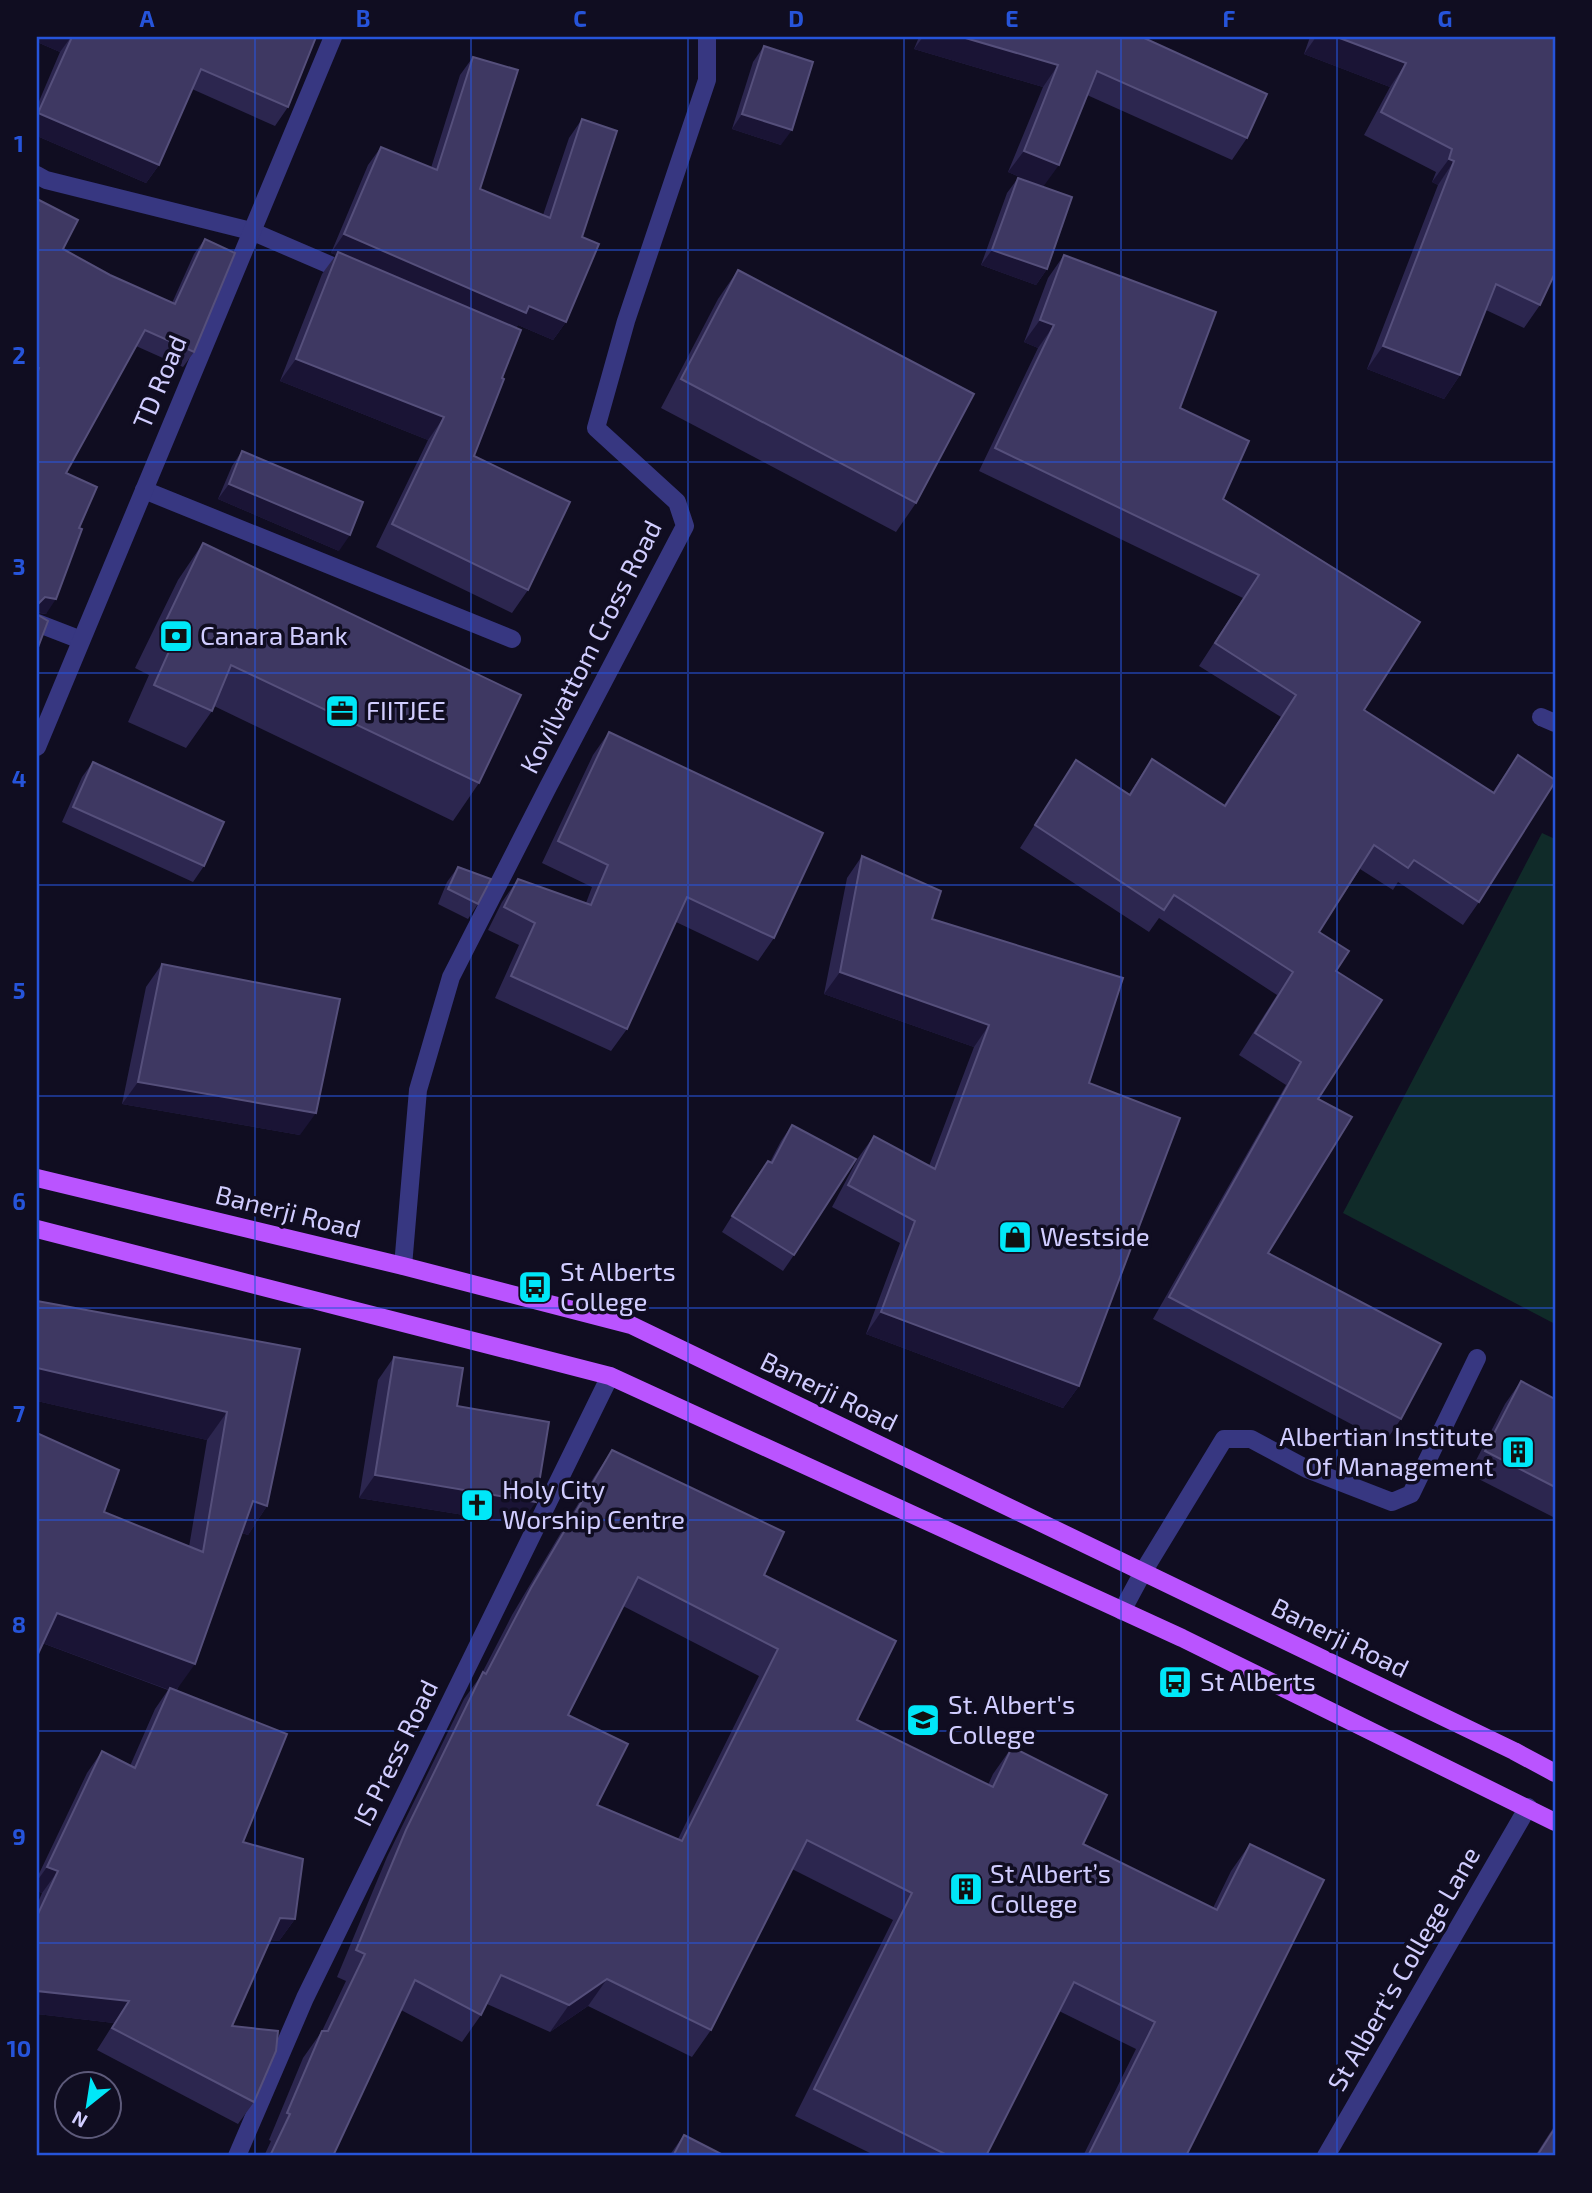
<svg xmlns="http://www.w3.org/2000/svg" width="1592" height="2193" font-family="'Exo 2',sans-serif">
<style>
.park{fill:#102b29}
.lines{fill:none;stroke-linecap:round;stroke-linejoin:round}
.service{stroke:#373781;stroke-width:18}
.minor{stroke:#373781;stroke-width:18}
.tertiary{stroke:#373781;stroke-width:18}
.primary{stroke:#ba54ff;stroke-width:18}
.wall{fill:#2c264f;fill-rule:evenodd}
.shaded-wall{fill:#1a1435}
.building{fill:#3e3862;stroke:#554f7b;stroke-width:2;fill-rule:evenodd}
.grid{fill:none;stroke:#2654da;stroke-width:2;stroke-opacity:0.55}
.labels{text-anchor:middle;stroke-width:7;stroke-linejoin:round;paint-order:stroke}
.street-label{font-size:26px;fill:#d1cdff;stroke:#100d21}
.poi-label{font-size:26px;fill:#d1cdff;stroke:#100d21;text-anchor:start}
.neatline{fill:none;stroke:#2654da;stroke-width:2.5}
.grid-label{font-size:23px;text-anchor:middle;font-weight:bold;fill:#2654da}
</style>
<rect width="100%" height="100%" fill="#100d21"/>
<!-- park -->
<path class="park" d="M1542 833 1555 839V1324L1343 1213Z"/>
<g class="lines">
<!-- service -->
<g class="service">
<path d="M251 231 351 274"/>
<path d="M144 490 512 639"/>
<path d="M1122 1611 1143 1572 1224 1439H1251L1307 1469 1392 1502 1411 1494 1477 1358"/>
</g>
<!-- minor -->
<g class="minor">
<path d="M37 175 46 180 251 231"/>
<path d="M37 623 81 640"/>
<path d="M1541 717 1555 723"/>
<path d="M403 1266 418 1090 451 977 548 787 685 526 677 502 596 428 626 321 707 80V37"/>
<path d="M237 2156 305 1998 610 1376"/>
<path d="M1326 2156 1528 1807"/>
</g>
<!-- tertiary -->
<path class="tertiary" d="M37 747 333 37"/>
<!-- primary -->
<g class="primary">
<path d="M37 1178 403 1266 631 1325 1514 1751 1555 1773"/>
<path d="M37 1229 610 1376 1182 1638 1555 1822"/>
</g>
</g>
<!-- wall -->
<g class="wall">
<path d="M37 37H316L288 107 275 126 192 89 159 165 146 183 37 136V106L60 52 37 42Z"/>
<path d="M919 37H1142L1247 138 1232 160 1087 95 1043 187 1047 269 1036 285 981 265 1007 193 1018 178 1039 185 1008 172 1043 87 914 49Z"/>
<path d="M1310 37H1555L1540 305 1524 328 1486 310 1460 375 1444 399 1367 369 1438 185 1432 182 1436 172 1364 135 1390 87 1304 54Z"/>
<path d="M764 46 781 145 732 129 753 62Z"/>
<path d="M473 57 480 189 543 215 569 138 582 119V237L566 322 553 340 518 325 516 328 502 378 474 456 528 590 512 613 376 547 428 440 280 381 322 274 336 255 331 253 368 165 381 147 431 168 460 75Z"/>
<path d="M37 199 63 249 110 275 172 303 194 254 205 239 194 352 183 367 136 346 66 473 79 528 46 614 38 613 37 650Z"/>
<path d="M1064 255 1180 408 1223 499 1364 710 1493 792 1518 755 1479 902 1463 925 1398 882 1393 890 1360 869 1319 932 1336 971 1318 1099 1268 1253 1401 1419 1385 1442 1153 1319 1286 1085 1239 1055 1277 995 1159 918 1149 932 1020 848 1061 783 1076 760 1129 794 1152 759 1224 805 1281 717 1199 666 1243 598 979 471 1038 348 1024 342 1048 278Z"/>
<path d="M738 270 916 503 896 532 661 408 718 299Z"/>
<path d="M242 451 339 551 218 499 232 466Z"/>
<path d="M203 543 479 783 453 821 214 706 212 711 186 748 128 722 149 675 135 668 178 580Z"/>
<path d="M609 732 774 938 758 961 676 922 627 1029 611 1051 495 998 519 945 488 930 502 902 518 879 586 903 592 887 542 863 593 755Z"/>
<path d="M93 762 204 866 193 882 62 822 82 777Z"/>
<path d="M862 856 932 919 1089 1083 1079 1386 1063 1408 866 1334 900 1243 832 1207 858 1158 874 1136 929 1166 974 1047 824 994 847 878Z"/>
<path d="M458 867 478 904 468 919 438 904 447 882Z"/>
<path d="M162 964 300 1135 122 1104 146 987Z"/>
<path d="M792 1125 794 1255 783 1271 722 1232 757 1176 768 1161 770 1162 781 1141Z"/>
<path d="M37 1301 300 1349 267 1506 248 1535 242 1533 177 1690 243 1842 295 1919 279 1941 270 1940 232 2026 254 2102 238 2124 97 2050 114 2023 37 2014V1905L42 1893 37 1891V1878L87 1773 102 1751 130 1766 155 1709 168 1690 42 1643 104 1512 189 1547 207 1440 37 1401Z"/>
<path d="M394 1357 457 1406 520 1524 359 1498 378 1380Z"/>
<path d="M1521 1381 1555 1399V1518L1469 1474 1505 1404Z"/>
<path d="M612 1450 764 1575 857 1720 988 1785 993 1774 1012 1747 1083 1844 1213 1908 1231 1871 1250 1844 1186 2156H1083L1136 2049 1059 2011 986 2156H876L795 2116 893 1920 792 1869 711 2030 692 2057 588 2006 550 2032 487 2004 481 2015 462 2042 401 2010 333 2156H264L271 2141 269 2140 303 2058 322 2031 346 1981 337 1977 387 1857 464 1699 480 1677 512 1615 594 1477ZM623 1606 759 1676 678 1839 597 1805 568 1715Z"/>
<path d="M1555 2125V2156H1535Z"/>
<path d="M684 2135 725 2156H669Z"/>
</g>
<!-- shaded-wall -->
<g class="shaded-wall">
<path d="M37 37H71L60 52 37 42Z"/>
<path d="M923 37H962L1058 65 1043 87 914 49Z"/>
<path d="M1316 37H1337L1406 63 1390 87 1304 54Z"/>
<path d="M38 113 159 165 146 183 37 136V115Z"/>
<path d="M742 114 792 130 781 145 732 129Z"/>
<path d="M1024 151 1059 165 1043 187 1008 172Z"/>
<path d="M1449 159 1454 161 1438 185 1432 182Z"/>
<path d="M344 234 529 306 566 322 553 340 518 325 513 331 338 252 336 255 331 253Z"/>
<path d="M992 250 1047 269 1036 285 981 265Z"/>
<path d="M1040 320 1054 325 1038 348 1024 342Z"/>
<path d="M1383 346 1460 375 1444 399 1367 369Z"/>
<path d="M296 359 444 417 428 440 280 381Z"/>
<path d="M229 484 350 535 339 551 218 499Z"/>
<path d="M45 597 56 599 46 614 37 612V605Z"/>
<path d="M840 972 989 1025 974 1047 824 994Z"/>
<path d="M138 1082 316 1113 300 1135 122 1104Z"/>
<path d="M881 1312 1079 1386 1063 1408 866 1334Z"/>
<path d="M37 1368 227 1412 207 1440 37 1401Z"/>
<path d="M375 1475 536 1502 520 1524 359 1498Z"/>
<path d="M253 1501 267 1506 248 1535 233 1530Z"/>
<path d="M57 1613 195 1664 175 1692 37 1641Z"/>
<path d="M47 1867 58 1871 42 1893 37 1891V1881Z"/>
<path d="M280 1918 295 1919 279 1941 264 1940Z"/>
<path d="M607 1979 588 2006 550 2032 569 2005Z"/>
<path d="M37 1991 129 2001 114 2023 37 2014Z"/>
</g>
<!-- building -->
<g class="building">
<path d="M72 37H316L288 107 201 69 159 165 38 113Z"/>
<path d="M962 37H1142L1267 94 1247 138 1097 71 1059 165 1024 151 1058 65Z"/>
<path d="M1337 37H1555V273L1540 305 1496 284 1460 375 1383 346 1454 161 1449 159 1452 149 1381 112 1406 63Z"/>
<path d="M764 46 813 62 792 130 742 114Z"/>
<path d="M473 57 518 70 480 189 550 218 582 119 617 131 582 237 599 244 566 322 529 306 526 313 344 234 381 147 437 170Z"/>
<path d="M1018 178 1072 197 1047 269 992 250Z"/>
<path d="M37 199 78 220 63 249 110 275 175 304 205 239 235 253 194 352 145 330 66 473 97 487 79 528 82 529 56 599 45 597 37 605V374L39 368 37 367Z"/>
<path d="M338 252 521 330 502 378 504 379 474 456 570 502 528 590 392 524 444 417 296 359Z"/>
<path d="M1064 255 1216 312 1180 408 1249 441 1223 499 1420 622 1364 710 1494 793 1518 755 1555 780V782L1479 902 1414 860 1408 868 1374 845 1319 932 1349 951 1336 971 1382 1000 1318 1099 1352 1117 1268 1253 1441 1344 1401 1419 1169 1297 1301 1062 1255 1033 1293 972 1174 895 1164 910 1035 825 1076 760 1130 795 1152 759 1225 806 1296 695 1215 643 1259 575 995 448 1054 325 1040 320Z"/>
<path d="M738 270 974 394 916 503 681 379Z"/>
<path d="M242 451 363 502 350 535 229 484Z"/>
<path d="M203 543 521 695 479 783 231 665 212 711 154 685 175 638 161 631Z"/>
<path d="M37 606 38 615 48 621 37 650Z"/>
<path d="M609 732 823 833 774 938 687 897 627 1029 511 976 535 923 504 907 518 879 591 905 608 865 558 841Z"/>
<path d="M93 762 224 822 204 866 73 807Z"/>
<path d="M862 856 941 891 932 919 1123 978 1089 1083 1180 1118 1079 1386 881 1312 915 1221 848 1185 874 1136 935 1169 989 1025 840 972Z"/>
<path d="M458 867 491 879 478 904 448 889Z"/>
<path d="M162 964 340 999 316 1113 138 1082Z"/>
<path d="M792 1125 856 1159 794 1255 732 1216 768 1161 772 1163Z"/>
<path d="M37 1301 300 1349 267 1506 253 1501 195 1664 57 1613 37 1656V1433L119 1470 104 1512 203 1552 227 1412 37 1368Z"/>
<path d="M394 1357 463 1368 457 1406 549 1422 536 1502 375 1475Z"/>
<path d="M1521 1381 1555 1399V1487L1485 1451Z"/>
<path d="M612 1450 784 1532 764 1575 896 1641 857 1720 993 1787 1012 1747 1107 1795 1083 1844 1217 1910 1250 1844 1324 1880 1186 2156H1088L1155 2022 1074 1982 986 2156H949L814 2089 912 1893 807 1840 711 2030 607 1979 569 2005 501 1975 481 2015 415 1980 333 2156H270L290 2114 287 2113 322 2031H328L365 1954 356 1950 406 1830 483 1672 486 1674 531 1588ZM638 1577 778 1649 682 1841 597 1805 628 1744 568 1715Z"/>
<path d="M170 1688 287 1734 243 1842 303 1859 295 1919 280 1918 232 2026 278 2031 276 2051 254 2102 112 2028 129 2001 37 1991V1916L58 1871 47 1867 102 1751 135 1768Z"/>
<path d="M1555 2128V2156H1537Z"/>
<path d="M684 2135 725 2156H673Z"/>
</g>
<!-- grid -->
<path class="grid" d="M255 37V2156M471 37V2156M688 37V2156M904 37V2156M1121 37V2156M1337 37V2156M37 250H1555M37 462H1555M37 673H1555M37 885H1555M37 1096H1555M37 1308H1555M37 1520H1555M37 1731H1555M37 1943H1555"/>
<!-- icons -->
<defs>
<g id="bank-square" transform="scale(1.75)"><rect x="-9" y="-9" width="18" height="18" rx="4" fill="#00e7f8" stroke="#100d21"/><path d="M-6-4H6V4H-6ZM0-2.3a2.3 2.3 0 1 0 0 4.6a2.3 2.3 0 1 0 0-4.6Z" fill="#111"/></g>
<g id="office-square" transform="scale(1.75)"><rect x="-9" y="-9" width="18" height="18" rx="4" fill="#00e7f8" stroke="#100d21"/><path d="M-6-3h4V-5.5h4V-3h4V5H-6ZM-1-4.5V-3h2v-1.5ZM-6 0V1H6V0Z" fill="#111"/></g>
<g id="shop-square" transform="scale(1.75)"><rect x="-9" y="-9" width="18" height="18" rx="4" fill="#00e7f8" stroke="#100d21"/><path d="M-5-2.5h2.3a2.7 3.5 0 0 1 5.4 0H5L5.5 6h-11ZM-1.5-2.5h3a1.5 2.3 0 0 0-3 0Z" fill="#111"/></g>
<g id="bus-square" transform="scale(1.75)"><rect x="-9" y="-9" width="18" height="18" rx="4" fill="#00e7f8" stroke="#100d21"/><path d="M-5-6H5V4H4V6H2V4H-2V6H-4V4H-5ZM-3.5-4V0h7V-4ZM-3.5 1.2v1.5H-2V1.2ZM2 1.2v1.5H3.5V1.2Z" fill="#111"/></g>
<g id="building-square" transform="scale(1.75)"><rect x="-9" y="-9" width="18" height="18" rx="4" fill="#00e7f8" stroke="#100d21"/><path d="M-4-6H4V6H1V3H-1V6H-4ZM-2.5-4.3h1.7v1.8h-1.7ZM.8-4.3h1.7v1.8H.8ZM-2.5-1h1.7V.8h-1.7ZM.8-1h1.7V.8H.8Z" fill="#111"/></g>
<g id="church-square" transform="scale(1.75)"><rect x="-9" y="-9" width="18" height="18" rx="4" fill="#00e7f8" stroke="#100d21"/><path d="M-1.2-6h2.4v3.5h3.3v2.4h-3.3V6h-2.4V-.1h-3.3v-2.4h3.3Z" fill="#111"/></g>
<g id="university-square" transform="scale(1.75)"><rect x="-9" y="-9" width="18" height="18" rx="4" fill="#00e7f8" stroke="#100d21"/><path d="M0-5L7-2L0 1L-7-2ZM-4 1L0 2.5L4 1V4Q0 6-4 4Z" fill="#111"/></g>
</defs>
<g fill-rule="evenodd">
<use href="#bank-square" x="176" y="636"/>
<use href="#office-square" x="342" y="711"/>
<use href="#shop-square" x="1015" y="1237"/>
<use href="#bus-square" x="535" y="1287"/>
<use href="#building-square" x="1518" y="1452"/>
<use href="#church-square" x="477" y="1505"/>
<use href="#bus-square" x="1175" y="1682"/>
<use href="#university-square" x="923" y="1720"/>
<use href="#building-square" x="966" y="1889"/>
</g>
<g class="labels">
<!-- street labels -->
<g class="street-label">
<text transform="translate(160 382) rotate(-67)" y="9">TD Road</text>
<text transform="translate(591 647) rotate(-63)" y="9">Kovilvattom Cross Road</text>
<text transform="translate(288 1212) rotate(14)" y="9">Banerji Road</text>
<text transform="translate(829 1392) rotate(26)" y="9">Banerji Road</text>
<text transform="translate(1340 1638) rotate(26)" y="9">Banerji Road</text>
<text transform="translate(396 1753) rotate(-64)" y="9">IS Press Road</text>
<text transform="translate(1404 1969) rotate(-60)" y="9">St Albert's College Lane</text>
</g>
<!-- poi labels -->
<g class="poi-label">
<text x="200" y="645">Canara Bank</text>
<text x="366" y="720">FIITJEE</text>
<text x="1040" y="1246">Westside</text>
<text x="560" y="1281">St Alberts<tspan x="560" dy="30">College</tspan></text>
<text x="1494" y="1446" text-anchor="end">Albertian Institute<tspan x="1494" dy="30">Of Management</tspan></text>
<text x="502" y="1499">Holy City<tspan x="502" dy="30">Worship Centre</tspan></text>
<text x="1200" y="1691">St Alberts</text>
<text x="948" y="1714">St. Albert's<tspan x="948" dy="30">College</tspan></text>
<text x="990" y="1883">St Albert’s<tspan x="990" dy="30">College</tspan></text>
</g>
</g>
<!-- border -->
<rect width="1592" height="2193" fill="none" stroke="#100d21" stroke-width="77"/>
<!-- north arrow -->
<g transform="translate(88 2105) rotate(210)"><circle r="33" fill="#100d21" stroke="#5d5a7a" stroke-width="2"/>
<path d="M0-5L12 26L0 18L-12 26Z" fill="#00e7f8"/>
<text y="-10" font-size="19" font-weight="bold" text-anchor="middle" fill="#d1cdff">N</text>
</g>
<rect x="38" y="38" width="1516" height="2116" class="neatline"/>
<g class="grid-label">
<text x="147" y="27">A</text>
<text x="363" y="27">B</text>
<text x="580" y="27">C</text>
<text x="796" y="27">D</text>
<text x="1012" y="27">E</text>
<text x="1229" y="27">F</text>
<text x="1445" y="27">G</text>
<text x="19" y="152">1</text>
<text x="19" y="364">2</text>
<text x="19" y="575">3</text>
<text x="19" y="787">4</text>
<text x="19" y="999">5</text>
<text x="19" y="1210">6</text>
<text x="19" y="1422">7</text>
<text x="19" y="1633">8</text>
<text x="19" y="1845">9</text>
<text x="19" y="2057">10</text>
</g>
</svg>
